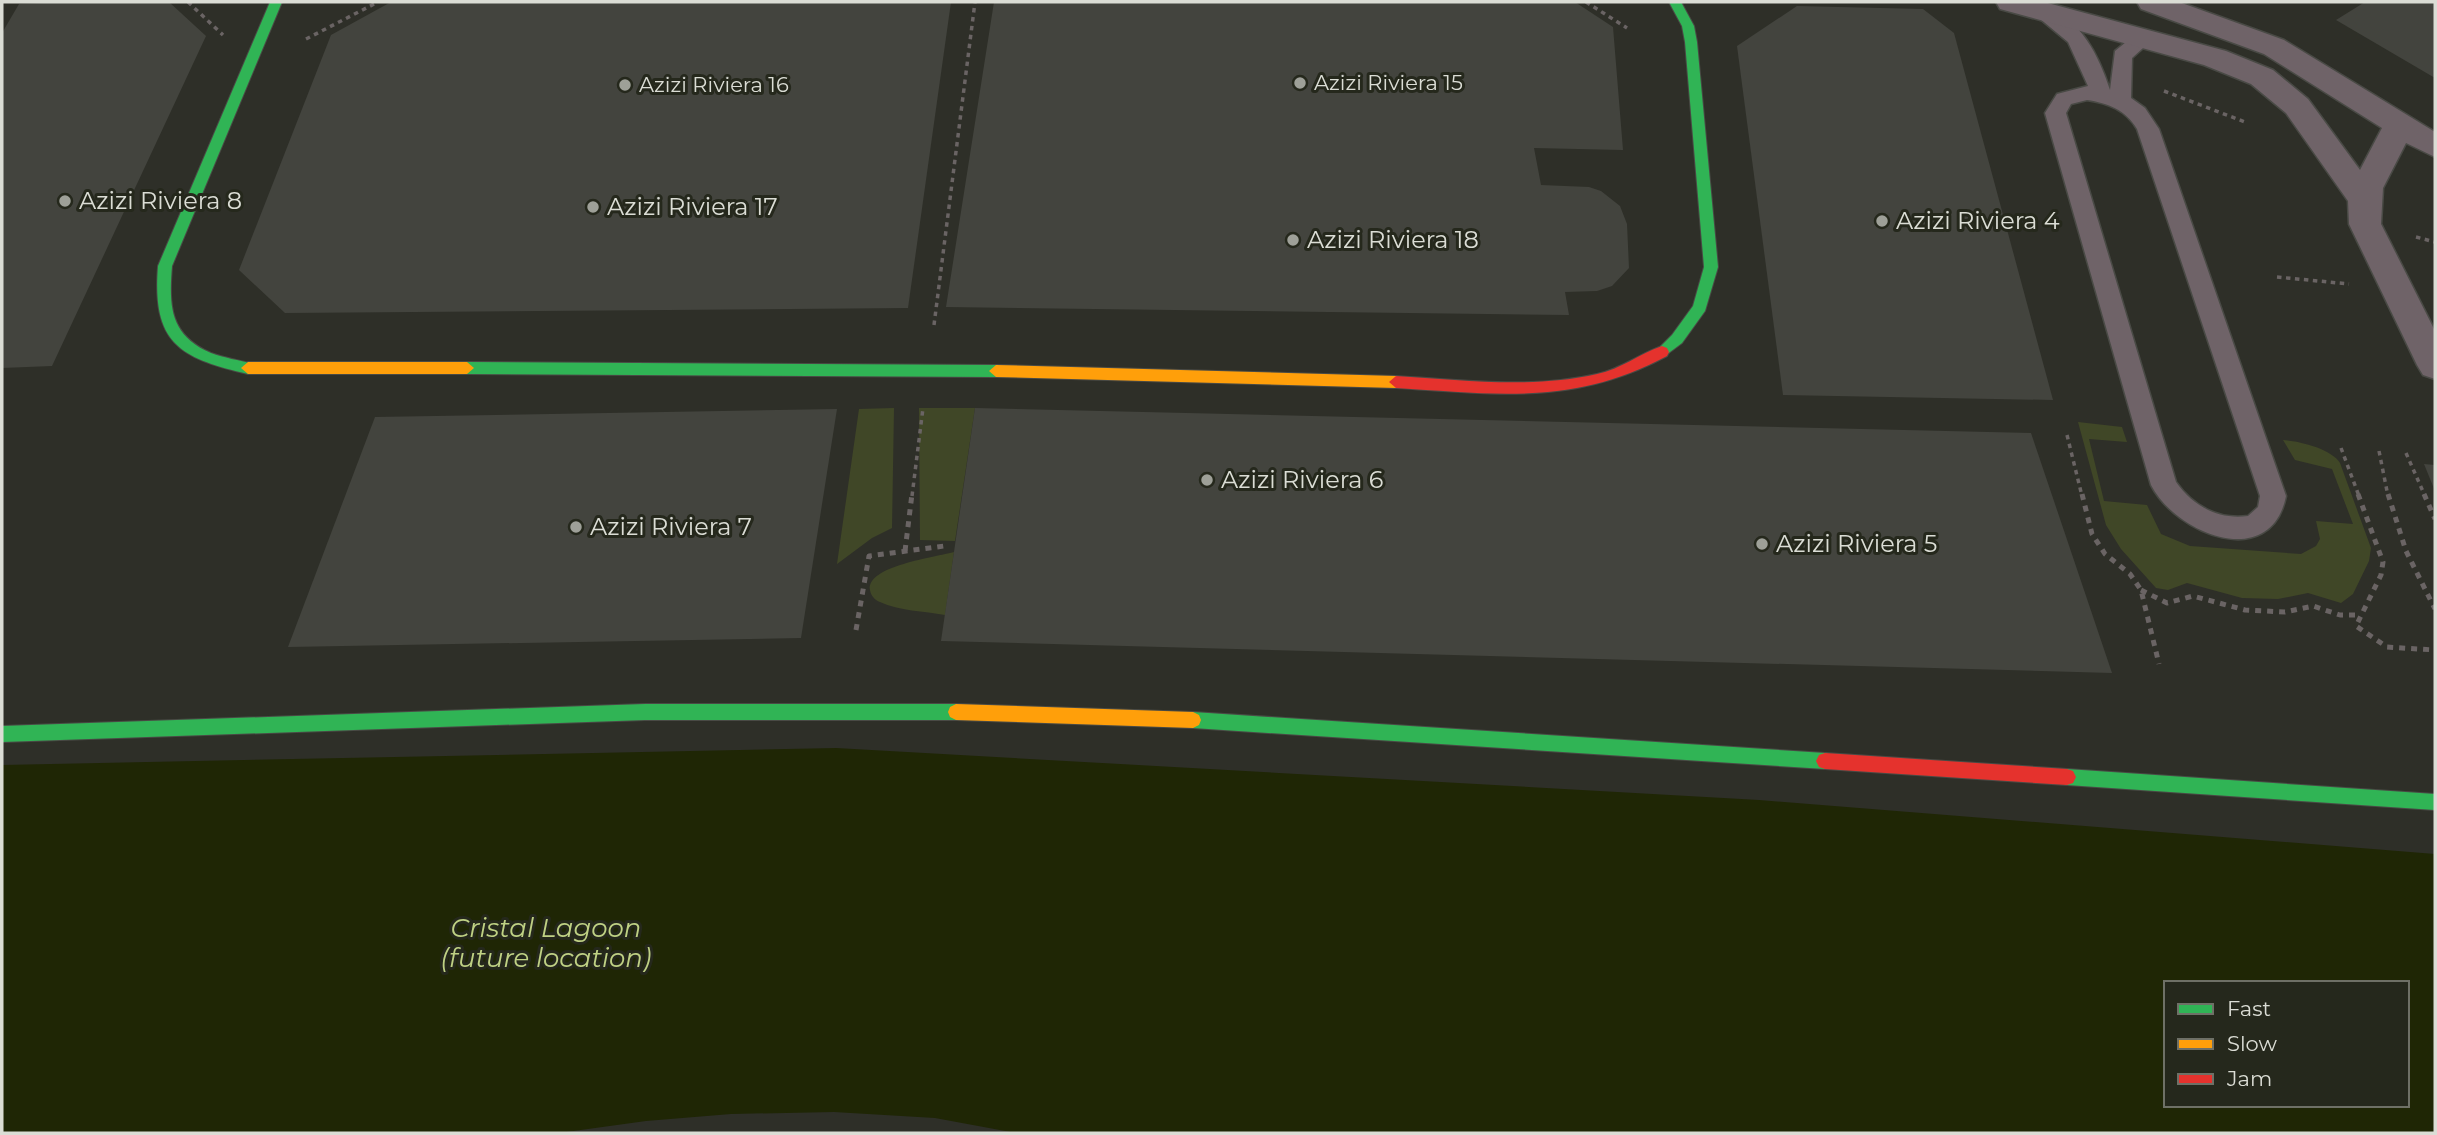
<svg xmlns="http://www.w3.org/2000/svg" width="2437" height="1135" font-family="Montserrat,sans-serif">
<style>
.green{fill:#404727}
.water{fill:#1f2605;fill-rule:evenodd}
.building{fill:#43443e}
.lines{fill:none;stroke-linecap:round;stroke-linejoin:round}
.lane-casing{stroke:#494a45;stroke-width:3}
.street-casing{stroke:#494a45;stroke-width:3}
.fast-casing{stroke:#494a45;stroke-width:2}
.slow-casing{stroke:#494a45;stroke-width:2}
.jam-casing{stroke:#494a45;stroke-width:2}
.path-far1{stroke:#6a6464;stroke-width:3.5;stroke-dasharray:4.5 4.5;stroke-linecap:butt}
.path{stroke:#6a6464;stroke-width:5;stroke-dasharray:6 6;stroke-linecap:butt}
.lane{fill:#6f6368;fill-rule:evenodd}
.street{fill:#6f6368;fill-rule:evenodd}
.fast{fill:#30b455;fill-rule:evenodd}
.slow{fill:#ff9f0a;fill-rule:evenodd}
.jam{fill:#e5322d;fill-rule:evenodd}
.poi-dot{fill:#9ea098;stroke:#25281c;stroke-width:2.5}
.labels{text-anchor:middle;stroke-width:6;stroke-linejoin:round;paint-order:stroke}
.far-poi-label{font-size:21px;fill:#dbddd5;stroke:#25281c;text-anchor:start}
.poi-label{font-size:24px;fill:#dbddd5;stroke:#25281c;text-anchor:start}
.water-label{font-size:26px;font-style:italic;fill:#bfd184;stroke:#25281c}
</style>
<rect width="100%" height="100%" fill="#2e2f28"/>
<!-- green -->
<g class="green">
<path d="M894 408 892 528 872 538 837 564 859 409Z"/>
<path d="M919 408H975L955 541 920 540Z"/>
<path d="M2078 422 2122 427 2127 442 2089 439 2104 501 2147 505 2161 534 2190 546 2301 554 2316 546 2320 539 2316 521 2353 524 2332 469 2295 460 2283 440C2299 441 2332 449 2340 463L2371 548 2369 561 2353 594 2341 603 2308 593 2278 599 2242 598 2187 583 2168 590 2156 588 2121 549 2106 525Z"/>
<path d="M954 552 945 615C924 611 899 611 880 602 875 600 871 596 870 590 866 566 936 557 954 552Z"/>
</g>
<!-- water -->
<path class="water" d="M836 748 1759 800 2435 854V1133H1016L935 1118 834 1112 731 1114 646 1121 559 1133H2V765ZM2166 983H2407V1105H2166Z"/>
<!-- building -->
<g class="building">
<path d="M66 2H169L206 36 52 366 2 368V33L19 4Z"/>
<path d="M391 2H951L908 308 285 313 239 270 331 35Z"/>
<path d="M994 2H1575L1613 27 1623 150 1534 148 1541 185 1589 187 1601 191 1620 206 1627 224 1629 268 1612 286 1597 291 1565 292 1569 315 946 307Z"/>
<path d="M2365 2H2435V78L2336 20Z"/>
<path d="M1797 6 1923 9 1954 33 2053 400 1783 395 1737 46Z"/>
<path d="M975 408 2031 433 2112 673 941 641Z"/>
<path d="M837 409 801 638 288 647 375 417Z"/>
<path d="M2424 464 2435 465V491Z"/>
</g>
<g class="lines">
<!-- lane casing -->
<g class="lane-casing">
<path id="lane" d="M2043 7C2081 17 2099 57 2110 90L2115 51 2136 34H2150L2153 39 2132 58 2131 98 2145 108 2159 129 2286 496C2271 572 2176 534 2151 485L2045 113 2057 94 2088 86 2068 42 2033 13ZM2087 100C2108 103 2126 110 2137 129L2260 496 2258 507 2248 516C2218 520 2193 506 2176 482L2066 113 2071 104Z"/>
</g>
<!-- street casing -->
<g class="street-casing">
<path id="street" d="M1996 2H2044L2226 51 2273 70 2308 99 2360 170 2382 128 2264 54 2141 9 2137 2H2179L2284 40 2435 132V157L2406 143 2383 188 2381 224 2435 331V379L2423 375 2417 365 2349 224 2348 201 2286 113 2251 84 2204 65 2000 9Z"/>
</g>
<!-- fast casing -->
<g class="fast-casing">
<g id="fast">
<path d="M270 2H282L172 266C169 305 169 335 211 353 224 358 239 360 253 364L255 368 253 372 248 374C178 358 152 342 158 266Z"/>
<path d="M1669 2H1681L1694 26 1697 42 1718 267 1705 311 1682 343 1662 358 1655 352 1672 335 1693 306 1704 267 1685 42 1682 26Z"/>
<path d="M467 362 996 365 1003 371 996 377 467 374 460 368Z"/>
<path d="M645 704H956L962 707 964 712 962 717 956 720H645L2 742V726Z"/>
<path d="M1193 712 1825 753 1831 755 1834 761 1831 767 1825 769 1193 728 1187 725 1185 720 1187 715Z"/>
<path d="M2067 769 2435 794V810L2067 785 2061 783 2058 777 2061 771Z"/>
</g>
</g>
<!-- slow casing -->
<g class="slow-casing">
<g id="slow">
<path d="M248 362H467L474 368 467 374H248L241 368Z"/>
<path d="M996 365 1396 376 1403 382 1396 388 996 377 989 371Z"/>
<path d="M956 704 1193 712 1199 715 1201 720 1199 725 1193 728 956 720 950 717 948 712 950 707Z"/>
</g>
</g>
<!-- jam casing -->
<g class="jam-casing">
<g id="jam">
<path d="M1662 346 1667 348 1669 352 1667 356C1574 406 1497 394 1396 388L1389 382 1396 376C1463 380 1531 389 1597 374 1621 369 1639 354 1662 346Z"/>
<path d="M1825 753 2067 769 2073 771 2076 777 2073 783 2067 785 1825 769 1819 767 1816 761 1819 755Z"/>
</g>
</g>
<!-- path-far1 -->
<g class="path-far1">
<path d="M188 2 223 35"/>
<path d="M1586 2 1627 28"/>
<path d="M306 39 378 2"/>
<path d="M2164 91 2245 122"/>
<path d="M2416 237 2435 242"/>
<path d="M2277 277 2349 284"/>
<path d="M934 325 975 2"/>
<path d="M2067 435 2082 496"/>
<path d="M2341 448 2359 496"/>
<path d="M2379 451 2388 496"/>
<path d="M2406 453 2425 496"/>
<path d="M912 496 923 408"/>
</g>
<!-- path -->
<g class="path">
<path d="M2082 494 2092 534 2105 554 2130 574 2141 590 2159 664"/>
<path d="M2358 494 2383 562 2381 575 2356 626 2387 647 2435 650"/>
<path d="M2388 494 2406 551 2435 609"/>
<path d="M2424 494 2435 519"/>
<path d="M905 551 912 494"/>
<path d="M2141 590 2167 603 2193 596 2245 610 2285 612 2313 606 2340 615H2361"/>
<path d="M856 630 869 556 944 546"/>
</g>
<!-- lane -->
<use href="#lane" class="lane"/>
<!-- street -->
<use href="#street" class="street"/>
<!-- fast -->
<use href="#fast" class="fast"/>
<!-- slow -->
<use href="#slow" class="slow"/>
<!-- jam -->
<use href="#jam" class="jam"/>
</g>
<!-- markers -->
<g class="poi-dot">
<circle cx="1300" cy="83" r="7"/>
<circle cx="625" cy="85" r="7"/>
<circle cx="65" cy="201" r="7"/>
<circle cx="593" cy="207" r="7"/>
<circle cx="1882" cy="221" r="7"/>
<circle cx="1293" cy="240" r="7"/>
<circle cx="1207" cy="480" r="7"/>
<circle cx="576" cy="527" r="7"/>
<circle cx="1762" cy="544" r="7"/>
</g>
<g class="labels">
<!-- far-poi labels -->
<g class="far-poi-label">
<text x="1314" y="90">Azizi Riviera 15</text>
<text x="639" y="92">Azizi Riviera 16</text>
</g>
<!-- poi labels -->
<g class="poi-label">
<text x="79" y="209">Azizi Riviera 8</text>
<text x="607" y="215">Azizi Riviera 17</text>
<text x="1896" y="229">Azizi Riviera 4</text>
<text x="1307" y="248">Azizi Riviera 18</text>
<text x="1221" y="488">Azizi Riviera 6</text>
<text x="590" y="535">Azizi Riviera 7</text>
<text x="1776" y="552">Azizi Riviera 5</text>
</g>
<!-- water labels -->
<g class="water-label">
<text x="546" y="937">Cristal Lagoon<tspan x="546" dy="30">(future location)</tspan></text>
</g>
</g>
<!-- border -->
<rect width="2437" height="1135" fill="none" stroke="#dbddd5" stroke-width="7"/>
<!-- legend -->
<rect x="2164" y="981" width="245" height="126" fill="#25281c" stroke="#6e7066" stroke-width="2"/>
<rect x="2178" y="1004" width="35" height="10" fill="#30b455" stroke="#6e7066" stroke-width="2"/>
<text x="2227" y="1016" font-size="21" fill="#dbddd5">Fast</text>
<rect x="2178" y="1039" width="35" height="10" fill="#ff9f0a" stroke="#6e7066" stroke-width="2"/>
<text x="2227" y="1051" font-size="21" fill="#dbddd5">Slow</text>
<rect x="2178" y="1074" width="35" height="10" fill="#e5322d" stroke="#6e7066" stroke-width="2"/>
<text x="2227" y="1086" font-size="21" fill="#dbddd5">Jam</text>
</svg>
